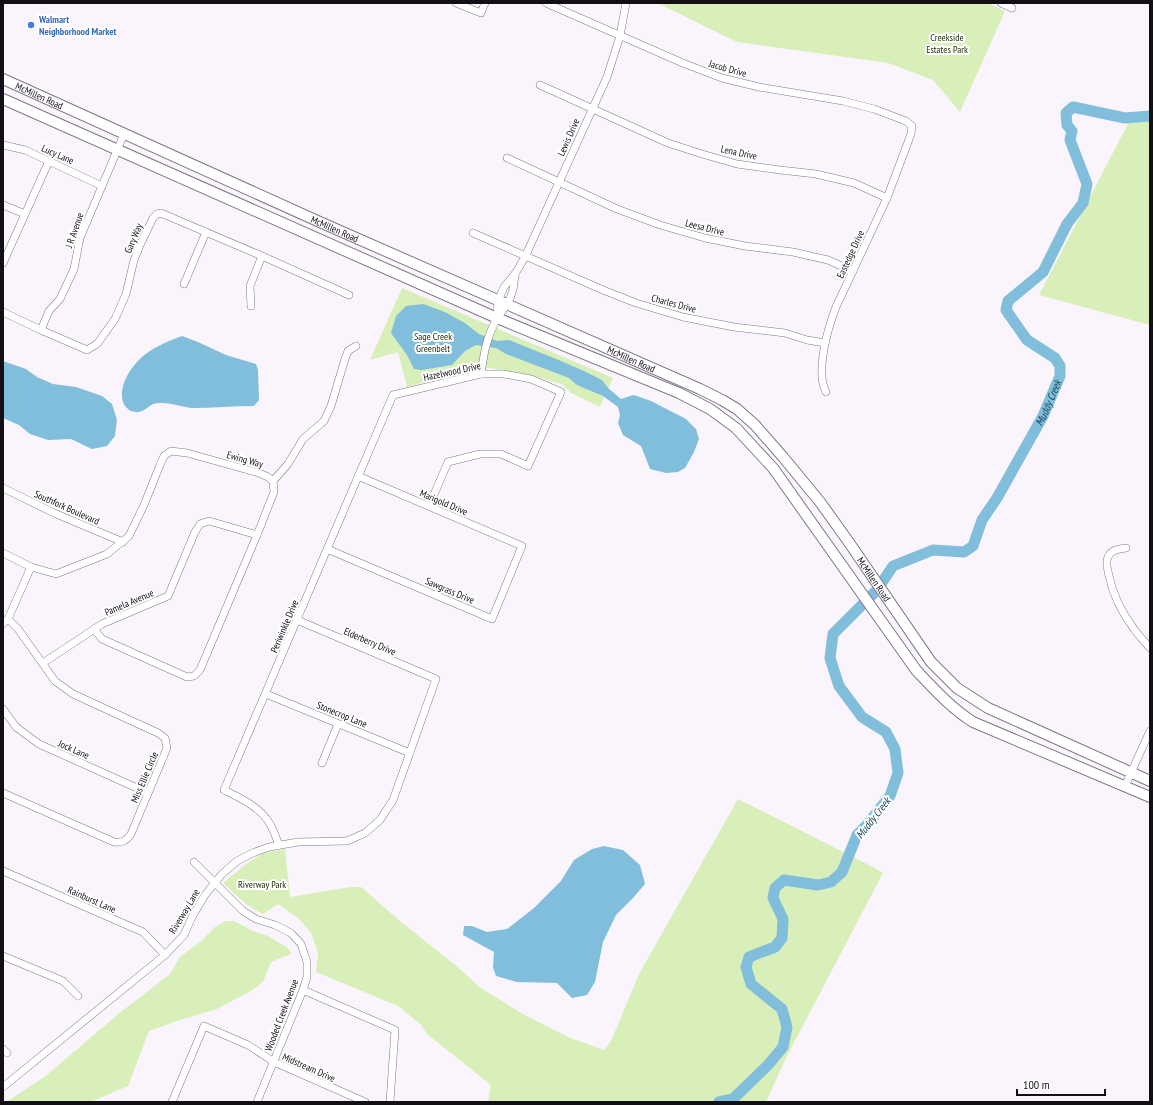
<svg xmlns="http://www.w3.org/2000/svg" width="1153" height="1105" font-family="'PT Sans Narrow',sans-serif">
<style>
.green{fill:#d9efba}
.water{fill:#81bedb}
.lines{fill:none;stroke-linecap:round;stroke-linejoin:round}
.river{stroke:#81bedb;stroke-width:11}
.minor-casing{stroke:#817688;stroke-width:8}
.secondary-casing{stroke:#817688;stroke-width:12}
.minor{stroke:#fff;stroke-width:7}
.secondary{stroke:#fff;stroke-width:10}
.shop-dot{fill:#3f7fe0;stroke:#fff;stroke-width:1.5}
.labels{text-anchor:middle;stroke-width:4;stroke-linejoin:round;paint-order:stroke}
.shop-label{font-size:10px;font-weight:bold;fill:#366cbe;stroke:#fff;text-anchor:start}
.park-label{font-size:10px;fill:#23310a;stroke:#fff}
.street-label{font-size:10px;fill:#130f16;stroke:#fff}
.water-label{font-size:11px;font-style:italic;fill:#16495d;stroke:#fff}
</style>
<rect width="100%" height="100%" fill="#faf5fd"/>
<!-- green -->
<g class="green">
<path d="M657 3H988L1005 11 960 112 933 80 888 63 737 42Z"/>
<path d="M1150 114V325L1039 295 1130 120Z"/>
<path d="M402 288 613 378 600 407 571 393 562 384 536 377 490 368 465 371 407 387 398 352 370 360Z"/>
<path d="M738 799 871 866 883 873 786 1058 766 1102H488L491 1085 427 1034 421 1025 398 1006 316 972 318 953 311 933 299 919 278 904 263 914C247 907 236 895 223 883L246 864 263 853 285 849 290 897 350 887H361L400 921 455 965 481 988 523 1014 568 1037 604 1050 611 1041 639 974Z"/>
<path d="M226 921H234L253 931 268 936 288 948 291 954 271 962 263 982 251 991 217 1009 180 1020 149 1031 128 1086 90 1102H6L43 1078 122 1011 170 974 180 957 201 941 215 927Z"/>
</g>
<!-- water -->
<g class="water">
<path d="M423 304 445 312 465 323 479 334 497 341 509 340 561 361 584 371 602 380 608 388 621 399 633 395 637 396 651 401 686 419 696 429 699 439 694 452 685 468 678 472 666 473 650 469 641 446 623 435 618 423 620 415 618 407 603 396 577 385 569 378 506 354 496 348 476 345 465 351 452 365 422 370 414 369 407 355 391 333 396 316 406 306Z"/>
<path d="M182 336 198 342 226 355 256 364 258 370 259 400 254 406C233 406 213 408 192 408 182 407 172 403 162 403 159 403 156 403 153 404 146 408 141 415 131 411 118 404 121 387 127 376 140 353 158 345 182 336Z"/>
<path d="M3 361 26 369 37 377 53 384 76 387 102 396 112 404 117 420 115 436 107 446 92 449 71 439 48 440 30 434 19 425 3 418Z"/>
<path d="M604 846 623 850 640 865 645 884 633 898 616 915 603 942 595 982 587 995 572 998 557 983 517 982 496 976 493 967 494 952 463 935 464 926H472L487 932 507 929 534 908 561 881 574 860 592 849Z"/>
</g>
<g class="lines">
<!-- river -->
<g class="river">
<path id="s1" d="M881 584 893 566 933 550 964 552 973 546 982 520 997 498 1043 416 1060 376V366L1055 358 1027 340 1006 310 1008 301 1043 272 1067 224 1083 203 1087 184 1070 140 1072 131 1067 125 1066 113 1073 107 1125 118 1150 116"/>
<path d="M719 1102 733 1099 768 1065 783 1047 787 1027 782 1009 751 984 746 967 749 957 775 947 782 938 783 919 773 898 775 888 784 880 818 885 831 882 842 872 857 835 867 825 890 796 898 773 895 749 886 732 862 717 839 686 830 658 833 634 877 590"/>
</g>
<!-- minor casing -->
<g class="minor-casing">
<g id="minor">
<path d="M456 3 481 13 485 3"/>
<path d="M546 3 685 64 722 78 759 87 843 101 874 109 906 121 912 126 911 134 887 198 836 307C828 328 815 371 826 392"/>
<path d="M1001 3 1012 8"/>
<path d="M540 85 668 143 702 154 737 164 780 170 816 174 854 183 887 198"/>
<path d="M3 145 25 150 102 186"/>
<path d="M507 158 617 209 660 225 705 238 745 246 793 252 828 260 853 271"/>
<path d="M3 205 25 214"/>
<path d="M473 233 603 290 636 303 683 317 734 327 785 333 807 340 825 343"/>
<path d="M3 263 49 161"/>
<path d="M184 284 206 232"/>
<path d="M251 306 250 286 262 256"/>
<path d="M3 312 41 330 87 350 97 344 115 319 126 294 134 260 141 243 153 218 157 214 161 213 262 256 349 295"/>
<path d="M497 318 498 301 504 287 515 274 525 257 607 77 620 36 626 3"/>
<path d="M41 330 49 311 60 299 74 269 80 238 124 134"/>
<path d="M481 374C484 353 486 339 496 320 499 314 504 310 507 304 513 295 514 285 515 274"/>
<path d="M273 481 288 464 303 439 324 421 331 406 345 359 348 351 356 346"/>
<path d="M3 488 54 513 123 542"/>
<path d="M1126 548C1118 549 1111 550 1108 557 1105 563 1108 570 1109 576 1113 595 1122 613 1134 629 1139 636 1145 642 1150 648"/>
<path d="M327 549 492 619 522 546 358 476"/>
<path d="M3 553 31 567 56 574 107 554 129 536 144 505 160 465 164 456 171 451 187 453 259 473 268 477 273 481 274 492 257 535 200 670 194 676 187 677 102 639 94 629"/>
<path d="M3 624 8 619 31 567"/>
<path d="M43 663 102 624 168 596 195 532 200 524 209 521 257 535"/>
<path d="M266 694 410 753"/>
<path d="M3 709 16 727 39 744 148 793"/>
<path d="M322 763 338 724"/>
<path d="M1125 786 1150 731"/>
<path d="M3 793 114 842C122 843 126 841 131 834L167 748 165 738 158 733 73 694 55 681 18 629 8 619"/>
<path d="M279 845C276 838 274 831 270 824 260 807 242 799 224 790L393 395 481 374H504L531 379 561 392 528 466 501 454H480L448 462 429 506"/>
<path d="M194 862 243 911 256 919 275 925 291 933 301 944 307 962V977L303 990 257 1102"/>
<path d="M3 871 143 932 165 955"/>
<path d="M3 956 63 981 78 996"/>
<path d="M303 990 395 1030 390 1102"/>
<path d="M3 1049 7 1053"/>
<path d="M3 1087 165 955 184 935 192 917 205 895 222 874 237 861 255 852 269 847 298 842 347 841 365 833 380 820 393 800 436 679 297 620"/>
<path d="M172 1102 204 1026 248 1045 274 1062 365 1102"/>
</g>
</g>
<!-- secondary casing -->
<g class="secondary-casing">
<g id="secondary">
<path id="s2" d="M3 79 322 223 700 389 722 400 737 409 755 425 783 457 820 502 848 541 931 662 957 688 988 708 1150 781"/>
<path d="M3 99 497 318 679 393 710 409 736 428 773 468 916 670C934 689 951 708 973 722L1150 797"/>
</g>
</g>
<!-- minor -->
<use href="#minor" class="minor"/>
<!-- secondary -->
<use href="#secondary" class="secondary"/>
</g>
<!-- markers -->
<circle class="shop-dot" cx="31" cy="25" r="4"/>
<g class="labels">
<!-- shop labels -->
<g class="shop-label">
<text x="39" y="23">Walmart<tspan x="39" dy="12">Neighborhood Market</tspan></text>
</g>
<!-- park labels -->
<g class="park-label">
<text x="947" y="41">Creekside<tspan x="947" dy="12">Estates Park</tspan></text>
<text x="433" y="340">Sage Creek<tspan x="433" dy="12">Greenbelt</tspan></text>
<text x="262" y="888">Riverway Park</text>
</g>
<!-- street labels -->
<g class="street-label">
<text transform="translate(728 68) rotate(16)" y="4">Jacob Drive</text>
<text dy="4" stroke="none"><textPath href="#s2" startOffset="40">McMillen Road</textPath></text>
<text transform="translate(568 137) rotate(-66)" y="4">Lewis Drive</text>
<text transform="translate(739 152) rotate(12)" y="4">Lena Drive</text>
<text transform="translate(58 154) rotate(24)" y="4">Lucy Lane</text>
<text transform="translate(705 227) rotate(14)" y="4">Leesa Drive</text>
<text dy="4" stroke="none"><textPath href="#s2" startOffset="364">McMillen Road</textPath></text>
<text transform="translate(74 230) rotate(-71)" y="4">J R Avenue</text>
<text transform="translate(133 238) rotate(-67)" y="4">Gary Way</text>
<text transform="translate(850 254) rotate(-65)" y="4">Eastedge Drive</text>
<text transform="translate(674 303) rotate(15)" y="4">Charles Drive</text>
<text dy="4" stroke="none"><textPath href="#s2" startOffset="688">McMillen Road</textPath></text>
<text transform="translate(452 371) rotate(-12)" y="4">Hazelwood Drive</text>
<text transform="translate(245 459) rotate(16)" y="4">Ewing Way</text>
<text transform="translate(444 502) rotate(23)" y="4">Marigold Drive</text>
<text transform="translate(67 507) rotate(24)" y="4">Southfork Boulevard</text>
<text dy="4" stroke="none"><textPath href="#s2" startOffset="1024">McMillen Road</textPath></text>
<text transform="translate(450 590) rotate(23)" y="4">Sawgrass Drive</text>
<text transform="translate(129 602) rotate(-23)" y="4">Pamela Avenue</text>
<text transform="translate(284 626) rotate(-67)" y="4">Periwinkle Drive</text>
<text transform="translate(370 641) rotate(23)" y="4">Elderberry Drive</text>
<text transform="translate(342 714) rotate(22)" y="4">Stonecrop Lane</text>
<text transform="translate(74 749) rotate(24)" y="4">Jock Lane</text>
<text transform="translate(144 777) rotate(-67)" y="4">Miss Ellie Circle</text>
<text transform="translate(92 899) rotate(24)" y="4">Rainburst Lane</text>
<text transform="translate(184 911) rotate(-59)" y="4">Riverway Lane</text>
<text transform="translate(281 1015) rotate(-69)" y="4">Wooded Creek Avenue</text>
<text transform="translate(309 1067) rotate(24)" y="4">Midstream Drive</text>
</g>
<!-- water labels -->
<g class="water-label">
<text dy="4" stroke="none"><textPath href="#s1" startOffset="269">Muddy Creek</textPath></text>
<text transform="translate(873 818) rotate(-52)" y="4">Muddy Creek</text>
</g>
</g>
<!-- border -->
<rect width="1153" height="1105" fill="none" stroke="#130f16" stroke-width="8"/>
<!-- scale -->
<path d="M1017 1089v6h88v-6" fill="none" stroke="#130f16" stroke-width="2"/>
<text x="1023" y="1089" font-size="12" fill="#130f16" stroke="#ffffff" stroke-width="3" paint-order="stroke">100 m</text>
</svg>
